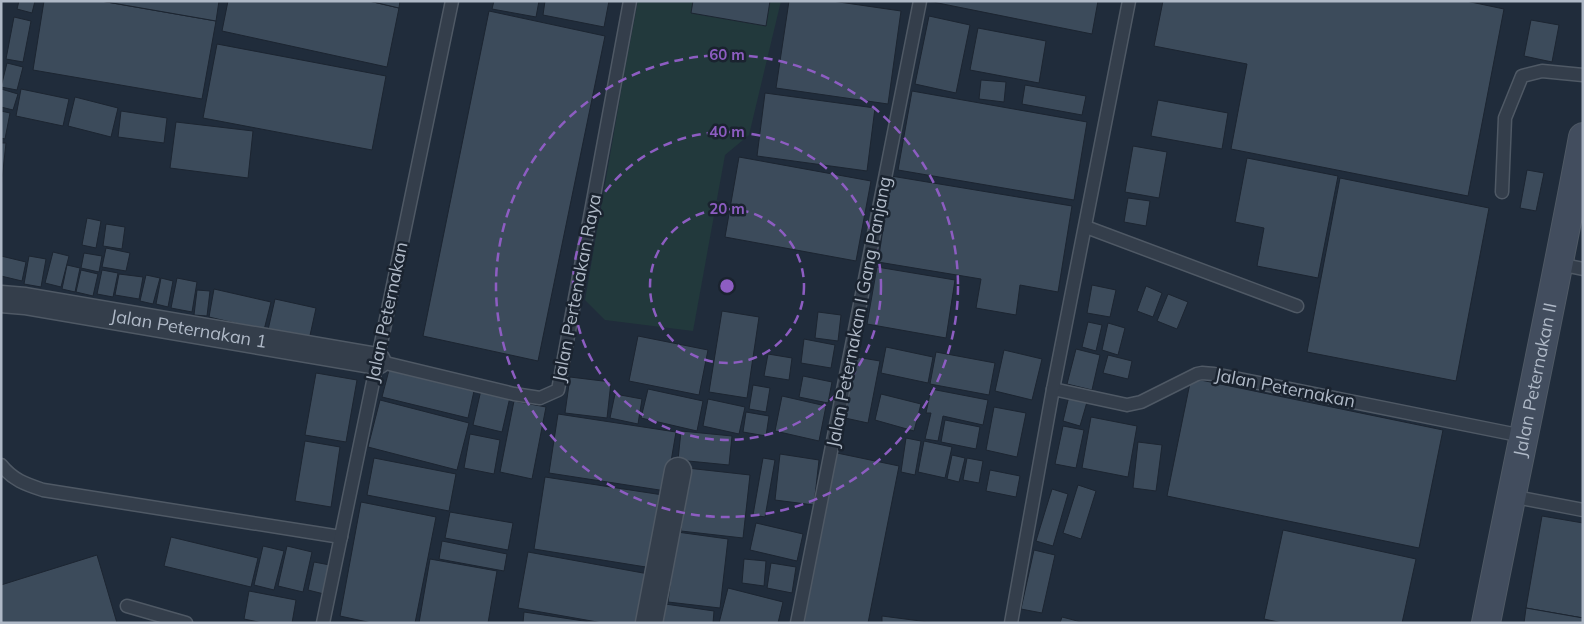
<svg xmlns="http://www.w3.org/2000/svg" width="1584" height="624" font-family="Mulish,sans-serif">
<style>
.green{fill:#22393c}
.building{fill:#3c4b5b;stroke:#1c2531}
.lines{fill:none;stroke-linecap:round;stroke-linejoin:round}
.lane-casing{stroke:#4f5965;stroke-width:15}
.street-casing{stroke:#4f5965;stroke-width:29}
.secondary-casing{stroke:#4f5965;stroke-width:30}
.lane{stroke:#343e4b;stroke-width:12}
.street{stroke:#343e4b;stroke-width:26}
.secondary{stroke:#424d5e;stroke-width:28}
.ring{fill:none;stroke:#8d5dc2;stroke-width:2.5;stroke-dasharray:9 6}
.labels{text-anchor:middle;stroke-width:5;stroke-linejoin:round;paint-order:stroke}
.street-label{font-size:18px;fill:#afb9c7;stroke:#1a232f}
.centre{fill:#8d5dc2;stroke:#1a232f;stroke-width:2.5}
.ring-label{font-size:15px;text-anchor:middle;font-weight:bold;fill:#8d5dc2;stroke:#1a232f;stroke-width:5;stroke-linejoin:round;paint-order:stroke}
</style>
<rect width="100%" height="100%" fill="#202c3b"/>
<!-- green -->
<path class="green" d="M638 1H781L749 135 725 155 693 331 605 320 585 300 625 69Z"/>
<!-- building -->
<g class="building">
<path d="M19 1H35L32 13 17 9Z"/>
<path d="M44 1H101L216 21 202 99 33 70Z"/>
<path d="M101 1H219L216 21Z"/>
<path d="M228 1H369L399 8 387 67 222 31Z"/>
<path d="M369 1H400L399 8Z"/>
<path d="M494 1H539L536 17 492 9Z"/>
<path d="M545 1H609L604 27 543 15Z"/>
<path d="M693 1H770L766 26 691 13Z"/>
<path d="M789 1H832L901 11 888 104 776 88Z"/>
<path d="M928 1H1098L1092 34Z"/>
<path d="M1163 1H1466L1504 9 1468 196 1231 149 1247 64 1154 46Z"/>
<path d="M489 11 605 36 538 361 423 336Z"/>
<path d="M929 16 970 25 956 93 915 84Z"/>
<path d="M14 17 31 21 23 62 6 59Z"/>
<path d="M1531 20 1559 25 1552 62 1524 56Z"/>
<path d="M978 28 1046 41 1039 83 970 70Z"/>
<path d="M217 44 386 76 372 150 203 118Z"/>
<path d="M7 63 23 67 17 90 1 87Z"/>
<path d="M981 80 1006 82 1004 102 979 99Z"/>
<path d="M1025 85 1086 96 1082 115 1022 104Z"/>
<path d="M1 89 18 94 13 110 1 107Z"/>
<path d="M21 89 69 99 63 126 16 116Z"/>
<path d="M912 91 1087 122 1074 200 898 170Z"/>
<path d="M765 93 875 108 867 171 757 156Z"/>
<path d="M75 97 118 108 111 137 68 126Z"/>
<path d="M1158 100 1228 113 1222 149 1151 136Z"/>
<path d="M1 111 10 113 5 139 1 138Z"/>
<path d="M121 111 167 118 164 143 118 137Z"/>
<path d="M176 122 253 131 248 178 170 168Z"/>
<path d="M1 143H6L1 189Z"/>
<path d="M1133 146 1167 152 1159 198 1125 192Z"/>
<path d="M739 157 871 181 856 261 725 237Z"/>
<path d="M1247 158 1338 176 1318 278 1257 266 1264 228 1235 222Z"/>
<path d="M1527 170 1544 173 1536 211 1520 208Z"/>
<path d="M891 176 1072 206 1058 292 1020 285 1016 315 976 308 981 279 878 262Z"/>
<path d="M1340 178 1489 208 1456 381 1307 352Z"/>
<path d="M1128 198 1150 201 1146 226 1124 222Z"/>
<path d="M87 218 101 221 96 248 82 245Z"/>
<path d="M106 224 125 227 122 249 103 246Z"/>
<path d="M106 248 130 253 126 271 102 267Z"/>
<path d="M53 252 69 256 61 287 45 283Z"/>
<path d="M84 253 102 256 99 272 81 268Z"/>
<path d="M1 256 26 262 22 281 1 276Z"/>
<path d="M29 256 46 259 41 287 24 284Z"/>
<path d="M67 265 80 268 75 292 62 289Z"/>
<path d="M877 267 955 280 946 338 867 324Z"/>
<path d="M81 270 98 274 93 296 76 292Z"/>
<path d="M102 270 118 273 113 297 97 294Z"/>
<path d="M119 274 143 277 139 299 115 295Z"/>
<path d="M146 275 160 278 153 304 140 301Z"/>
<path d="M161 278 173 281 168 307 156 304Z"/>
<path d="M177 278 197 282 192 312 171 308Z"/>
<path d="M1092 285 1116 290 1110 317 1087 313Z"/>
<path d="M1146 286 1162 293 1153 317 1137 311Z"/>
<path d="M214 289 271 302 264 330 209 317Z"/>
<path d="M197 290 210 291 207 316 194 315Z"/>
<path d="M1168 294 1188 302 1177 329 1157 321Z"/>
<path d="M275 299 316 308 309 340 268 330Z"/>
<path d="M722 311 759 317 747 398 709 392Z"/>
<path d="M818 312 841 315 838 341 815 338Z"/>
<path d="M1088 322 1102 325 1096 351 1082 347Z"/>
<path d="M1108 323 1125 328 1118 355 1102 350Z"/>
<path d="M638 336 708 350 699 395 629 381Z"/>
<path d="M804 339 835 345 831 368 801 363Z"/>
<path d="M886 347 933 357 928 383 881 373Z"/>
<path d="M1076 349 1100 355 1092 390 1067 384Z"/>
<path d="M1004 350 1042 359 1032 400 995 391Z"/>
<path d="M936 352 995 363 989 395 930 384Z"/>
<path d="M768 354 792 358 789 380 764 376Z"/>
<path d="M1108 355 1132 361 1128 379 1103 373Z"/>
<path d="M856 357 880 361 868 423 845 418Z"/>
<path d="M389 370 474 391 468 418 382 397Z"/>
<path d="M316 373 357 380 346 442 305 435Z"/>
<path d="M803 376 832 382 828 403 799 397Z"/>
<path d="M570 377 611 382 607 418 565 413Z"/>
<path d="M1191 378 1443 430 1419 548 1167 496Z"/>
<path d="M753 385 770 388 766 412 749 409Z"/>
<path d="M648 389 703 401 697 431 641 418Z"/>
<path d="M931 389 988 400 983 425 943 416 938 441 925 439 931 413H926Z"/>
<path d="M481 390 510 397 502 432 473 425Z"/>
<path d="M615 394 642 399 638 424 610 418Z"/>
<path d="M881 394 921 404 914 431 875 420Z"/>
<path d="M782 396 826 406 819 441 775 431Z"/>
<path d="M1069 396 1087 402 1080 426 1063 421Z"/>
<path d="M708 399 745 407 739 434 703 426Z"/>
<path d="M380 400 469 423 457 470 368 447Z"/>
<path d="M514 401 546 407 532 479 500 472Z"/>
<path d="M994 407 1026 413 1017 457 986 450Z"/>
<path d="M746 412 769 416 766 436 743 432Z"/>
<path d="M558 414 676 432 666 491 549 473Z"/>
<path d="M1091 417 1137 426 1128 477 1082 468Z"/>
<path d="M945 420 980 427 976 449 941 442Z"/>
<path d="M1063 426 1084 430 1076 468 1055 464Z"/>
<path d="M681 431 732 436 729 465 678 460Z"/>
<path d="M470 434 500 440 494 474 464 468Z"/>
<path d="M906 438 921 441 915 475 901 472Z"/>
<path d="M305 441 340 447 331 507 295 501Z"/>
<path d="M924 441 952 447 945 478 918 472Z"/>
<path d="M1138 442 1162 445 1156 491 1133 488Z"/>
<path d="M837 453 899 466 868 623H803Z"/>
<path d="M780 454 819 460 814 505 775 500Z"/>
<path d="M952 455 965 458 959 482 947 479Z"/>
<path d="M374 458 456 474 449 511 367 495Z"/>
<path d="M763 458 775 460 765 517 753 515Z"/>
<path d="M967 458 983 461 979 483 963 480Z"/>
<path d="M687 468 750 475 743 538 681 531Z"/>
<path d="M990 470 1020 476 1016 497 986 491Z"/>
<path d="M545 477 663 495 652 568 534 549Z"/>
<path d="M1078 485 1096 491 1081 539 1063 533Z"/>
<path d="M1052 489 1068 494 1053 546 1036 541Z"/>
<path d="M361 502 436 517 415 623H372L340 616Z"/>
<path d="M450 512 513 523 508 550 445 538Z"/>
<path d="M1542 516 1583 523V618L1526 608Z"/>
<path d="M756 523 803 534 797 561 750 550Z"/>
<path d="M1283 530 1416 559 1402 623H1283L1264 619Z"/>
<path d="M677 532 728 539 720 608 668 602Z"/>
<path d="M171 537 258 558 251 587 164 566Z"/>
<path d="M442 541 507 554 504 571 439 559Z"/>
<path d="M263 546 284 551 274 590 254 585Z"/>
<path d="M287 546 312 552 303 592 278 586Z"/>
<path d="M1034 550 1055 555 1042 613 1021 609Z"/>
<path d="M528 552 654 575 646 623H603L518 608Z"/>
<path d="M97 555 117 623H1V585Z"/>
<path d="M430 559 497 571 488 623H419Z"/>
<path d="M744 559 766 561 764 586 742 583Z"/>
<path d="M314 562 330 565 324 594 308 590Z"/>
<path d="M771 563 796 567 792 593 767 588Z"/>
<path d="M728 588 783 602 778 623H719Z"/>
<path d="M249 591 296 600 292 623H263L244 619Z"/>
<path d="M665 604 714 611 713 623H663Z"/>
<path d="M1526 608 1583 618V623H1524Z"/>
<path d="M524 612 597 623H523Z"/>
<path d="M882 616 936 623H882Z"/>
<path d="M1062 617 1085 623H1060Z"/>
</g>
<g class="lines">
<!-- lane casing -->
<g class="lane-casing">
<g id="lane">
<path d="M1502 192 1505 118 1522 76 1542 71 1583 75"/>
<path d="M1086 227 1297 306"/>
<path d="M1559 264 1583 269"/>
<path d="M377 361 514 394 540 398 558 390 630 1"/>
<path d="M1053 389 1127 405 1141 402 1197 374 1202 373 1214 374 1523 436"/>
<path d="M1 465C13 480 25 484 43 490L341 537"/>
<path d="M1511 496 1583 510"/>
<path d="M127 606 186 623"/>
<path d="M323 623 452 1"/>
<path d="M797 623 920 1"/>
<path d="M1011 623 1053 389 1129 1"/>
</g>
</g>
<!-- street casing -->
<g class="street-casing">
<g id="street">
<path id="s1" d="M1 299 25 301 377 361"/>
<path d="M649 623 678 471"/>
</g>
</g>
<!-- secondary casing -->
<g class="secondary-casing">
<g id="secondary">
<path id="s2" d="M1486 623C1518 461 1553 299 1583 137"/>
</g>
</g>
<!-- lane -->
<use href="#lane" class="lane"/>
<!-- street -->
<use href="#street" class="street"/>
<!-- secondary -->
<use href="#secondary" class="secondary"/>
</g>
<!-- distance rings -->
<g class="ring">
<circle cx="727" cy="286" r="77"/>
<circle cx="727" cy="286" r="154"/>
<circle cx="727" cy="286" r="231"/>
</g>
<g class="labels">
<!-- street labels -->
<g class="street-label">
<text transform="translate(577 288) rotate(-79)" y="6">Jalan Pertenakan Raya</text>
<text transform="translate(387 312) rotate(-78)" y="6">Jalan Peternakan</text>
<text transform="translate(859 312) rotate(-79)" y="6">Jalan Peternakan I Gang Panjang</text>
<text dy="6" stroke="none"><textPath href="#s1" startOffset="190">Jalan Peternakan 1</textPath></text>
<text dy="6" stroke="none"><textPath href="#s2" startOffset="248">Jalan Peternakan II</textPath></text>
<text transform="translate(1285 388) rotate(11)" y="6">Jalan Peternakan</text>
</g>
</g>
<circle cx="727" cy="286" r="8" class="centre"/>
<g class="ring-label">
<text x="727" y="60">60 m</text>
<text x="727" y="137">40 m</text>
<text x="727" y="214">20 m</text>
</g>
<!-- border -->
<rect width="1584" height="624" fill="none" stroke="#afb9c7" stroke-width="5"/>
</svg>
